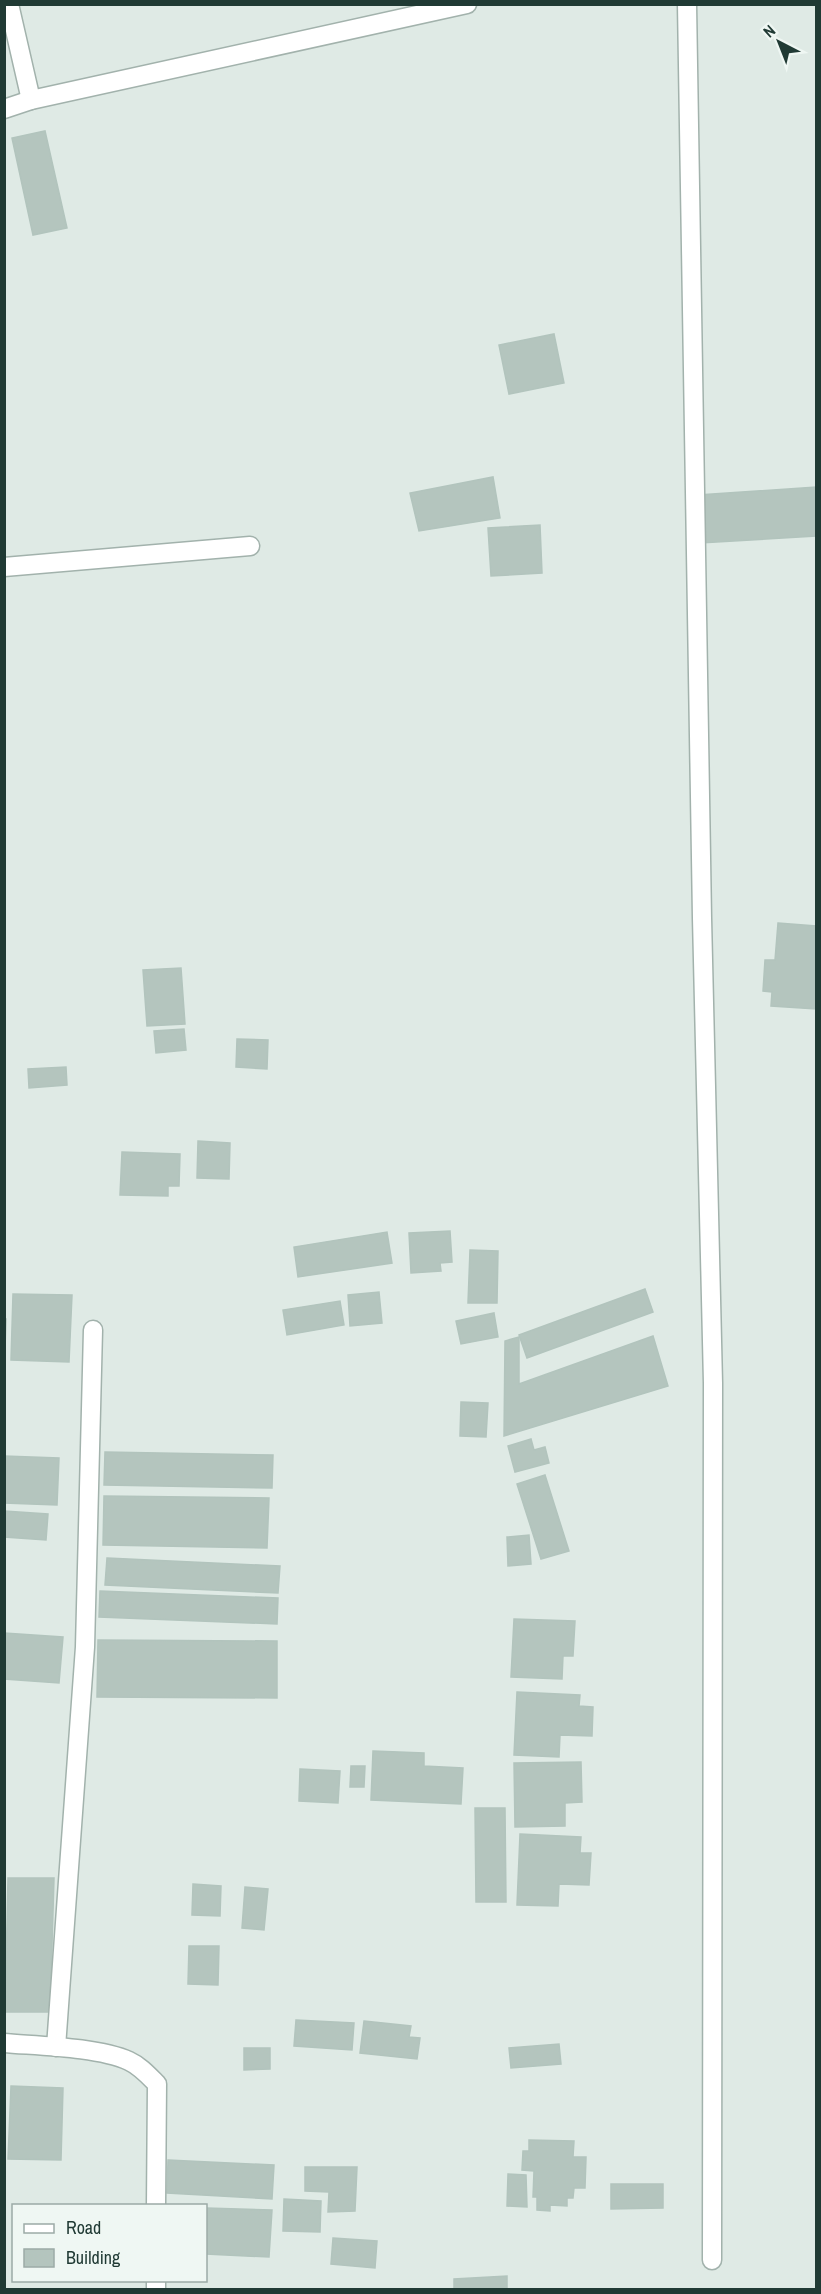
<svg xmlns="http://www.w3.org/2000/svg" width="821" height="2294" font-family="'Archivo Narrow',sans-serif">
<style>
.building{fill:#b4c5be;stroke:#b2c4bd;stroke-width:1.5}
.lines{fill:none;stroke-linecap:round;stroke-linejoin:round}
.minor-casing{stroke:#a2b2ac;stroke-width:21}
.minor{stroke:#fff;stroke-width:18}
</style>
<rect width="100%" height="100%" fill="#dfeae5"/>
<!-- building -->
<g class="building">
<path d="M45 131 67 228 33 235 12 138Z"/>
<path d="M554 334 564 383 509 394 499 345Z"/>
<path d="M493 477 500 518 419 531 410 493Z"/>
<path d="M816 487V536L700 543 698 495Z"/>
<path d="M540 525 542 573 491 576 488 528Z"/>
<path d="M778 923 816 926V1009L771 1006 772 992 763 991 765 960H775Z"/>
<path d="M181 968 185 1024 147 1026 143 970Z"/>
<path d="M184 1029 186 1050 156 1053 154 1031Z"/>
<path d="M237 1039 268 1040 267 1069 236 1067Z"/>
<path d="M66 1067 67 1085 29 1088 28 1069Z"/>
<path d="M198 1141 230 1143 229 1179 197 1178Z"/>
<path d="M122 1152 180 1154 179 1186H168V1196L120 1195Z"/>
<path d="M450 1231 452 1262 440 1263 441 1271 411 1273 409 1233Z"/>
<path d="M387 1232 392 1263 298 1277 294 1247Z"/>
<path d="M470 1250 498 1251 497 1303H468Z"/>
<path d="M645 1289 653 1312 527 1358 519 1335Z"/>
<path d="M379 1292 382 1323 350 1326 348 1295Z"/>
<path d="M13 1294 72 1295 69 1362 11 1360Z"/>
<path d="M340 1301 344 1325 287 1335 283 1310Z"/>
<path d="M494 1313 498 1337 461 1344 456 1321Z"/>
<path d="M4 1319H6L5 1349H4Z"/>
<path d="M653 1336 668 1386 504 1436 505 1341 519 1337V1384Z"/>
<path d="M461 1402 488 1403 486 1437 460 1436Z"/>
<path d="M531 1439 534 1450 545 1447 549 1463 515 1472 508 1446Z"/>
<path d="M105 1452 273 1455 272 1488 104 1485Z"/>
<path d="M4 1456 59 1458 57 1505 4 1503Z"/>
<path d="M545 1475 569 1551 541 1559 517 1484Z"/>
<path d="M104 1496 269 1498 267 1548 103 1545Z"/>
<path d="M4 1511 48 1514 46 1540 4 1537Z"/>
<path d="M529 1535 531 1564 508 1566 507 1537Z"/>
<path d="M107 1558 280 1566 278 1593 105 1585Z"/>
<path d="M100 1591 278 1598 277 1624 99 1617Z"/>
<path d="M514 1619 575 1621 573 1656H563L562 1679 511 1677Z"/>
<path d="M4 1633 63 1637 59 1683 4 1679Z"/>
<path d="M98 1640 277 1641V1698L97 1697Z"/>
<path d="M517 1692 580 1695 579 1706 593 1707 592 1736 560 1735 559 1757 514 1755Z"/>
<path d="M373 1751 424 1753V1766L463 1768 461 1804 371 1800Z"/>
<path d="M581 1762 582 1802 565 1803V1826L515 1827 514 1763Z"/>
<path d="M351 1766H365L364 1787H350Z"/>
<path d="M300 1769 340 1771 338 1803 299 1801Z"/>
<path d="M475 1808H505L506 1902H476Z"/>
<path d="M520 1834 581 1837 580 1853H591L589 1885 559 1884 558 1906 517 1905Z"/>
<path d="M8 1878H54L50 2012H5Z"/>
<path d="M193 1884 221 1886 220 1916 192 1915Z"/>
<path d="M245 1887 268 1889 264 1930 242 1928Z"/>
<path d="M189 1946H219L218 1985 188 1984Z"/>
<path d="M296 2020 354 2023 352 2050 294 2046Z"/>
<path d="M364 2021 411 2026 409 2037 420 2038 417 2059 360 2053Z"/>
<path d="M559 2044 561 2064 511 2068 509 2048Z"/>
<path d="M244 2048H270V2069L244 2070Z"/>
<path d="M11 2086 63 2088 61 2160 8 2159Z"/>
<path d="M529 2140 574 2141 573 2157H586L585 2188H574L573 2198H567V2206L550 2205V2211L537 2210V2197H533L534 2171 522 2170 523 2151H529Z"/>
<path d="M168 2160 274 2165 272 2199 167 2193Z"/>
<path d="M305 2167H357L355 2211 328 2212 329 2192 305 2191Z"/>
<path d="M508 2174 526 2175 527 2207 507 2206Z"/>
<path d="M611 2184H663V2208L611 2209Z"/>
<path d="M284 2199 321 2201 320 2232 283 2231Z"/>
<path d="M206 2208 272 2210 269 2257 206 2254Z"/>
<path d="M333 2238 377 2241 375 2268 331 2264Z"/>
<path d="M507 2276V2290H454V2279Z"/>
</g>
<g class="lines">
<!-- minor casing -->
<g class="minor-casing">
<g id="minor">
<path d="M9 4 31 100"/>
<path d="M687 4 702 918 713 1383 712 2260"/>
<path d="M4 109 31 100 467 4"/>
<path d="M4 567 250 546"/>
<path d="M4 2043C39 2046 98 2047 129 2061 140 2066 148 2075 157 2084L156 2206"/>
<path d="M56 2047 85 1647 93 1330"/>
<path d="M156 2290V2280"/>
</g>
</g>
<!-- minor -->
<use href="#minor" class="minor"/>
</g>
<!-- border -->
<rect width="821" height="2294" fill="none" stroke="#203a34" stroke-width="12"/>
<!-- legend -->
<rect x="12" y="2204" width="195" height="78" fill="#eff7f3" stroke="#9caba7" stroke-width="1.5"/>
<rect x="24" y="2224" width="30" height="9" fill="#ffffff" stroke="#9caba7" stroke-width="1.5"/>
<text x="66" y="2234" font-size="18" fill="#203a34">Road</text>
<rect x="24" y="2249" width="30" height="18" fill="#b4c5be" stroke="#9caba7" stroke-width="1.5"/>
<text x="66" y="2264" font-size="18" fill="#203a34">Building</text>
<!-- north arrow -->
<g transform="translate(779 42) rotate(318)" stroke="#eff7f3" stroke-width="4.5" paint-order="stroke">
<path d="M0-4.5L10 22L0 15L-10 22Z" fill="#203a34"/>
<text y="-9" font-size="16" font-weight="bold" text-anchor="middle" fill="#203a34">N</text>
</g>
</svg>
